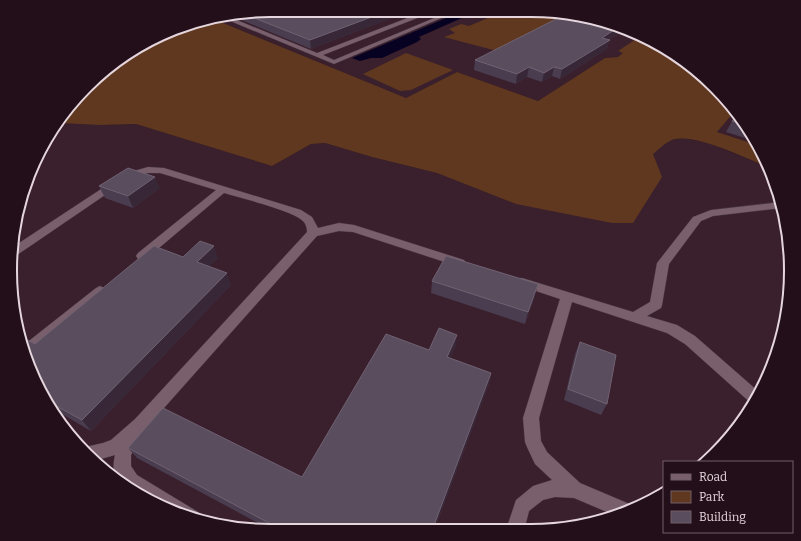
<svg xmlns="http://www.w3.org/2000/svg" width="801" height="541" font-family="Bitter,serif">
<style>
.built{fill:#3a1f2d}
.green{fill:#5f381f}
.water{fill:#070122}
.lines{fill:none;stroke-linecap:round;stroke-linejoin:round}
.minor-casing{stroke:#46363e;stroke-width:1}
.minor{fill:#795f6c;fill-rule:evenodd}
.wall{fill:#4a3d4f}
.shaded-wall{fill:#372737}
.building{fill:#5a4d5e;stroke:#706272}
.rim{fill:none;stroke:#e5d6dd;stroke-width:2}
</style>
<rect width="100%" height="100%" fill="#2d1823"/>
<!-- built -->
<g class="built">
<path d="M271 10 581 15 639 37 618 51 624 53 618 57 605 58 538 101 457 72 406 98 211 18Z"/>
<path d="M735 111 747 126 757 145 717 132Z"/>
<path d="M59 123 99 125 136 124 272 166 311 144 325 143 372 157 437 173 516 204 652 154 671 140 683 138 708 143 770 168 786 220 791 271 786 322 771 370 747 415 715 455 705 462H664V491L646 504 581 526 270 531 219 526 171 511 126 487 86 455 37 386 15 321 12 237 30 171Z"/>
</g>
<!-- green -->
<g class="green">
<path d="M497 14 568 15 497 51 444 37 455 33 449 29 461 24 469 26Z"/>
<path d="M211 18 406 98 457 72 538 101 605 58 618 57 623 53 618 51 639 37 661 45 715 86 735 111 717 132 757 145 770 168C749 160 690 130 670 141 664 144 658 150 653 154L662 177 633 223H612L516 204 437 173 372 157 325 143 311 144 272 166 136 124 99 125 59 123 74 99 126 54 203 19Z"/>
<path d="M406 53 453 70 411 90 400 91 363 74Z"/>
</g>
<!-- water -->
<path class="water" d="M458 13H473L419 37 421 39 417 42 382 58H371L360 61 352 58Z"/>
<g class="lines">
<!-- minor casing -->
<g class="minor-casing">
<g id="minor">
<path d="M423 12 430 13 323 55 334 60 446 13H453L334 64 223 18 228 16 243 14 232 18 317 53Z"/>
<path d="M148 167 164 168 301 210 312 217 318 228 339 223 354 225 464 260 466 263 464 266 460 267 353 232 339 231 317 236 140 435 139 442 131 455V466L137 475 198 512 201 518 200 520C178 513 121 494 114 470 113 466 114 460 115 455L94 461 86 455 81 448 103 443 111 440 135 419 307 232C307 228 306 224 303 221 294 211 241 198 224 193L146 259H138L136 256 138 253 216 190 160 173H148L130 178 17 255 13 256V247L124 174Z"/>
<path d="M781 202 782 208 713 216 701 221 669 264 662 305 661 308 647 316 677 325 695 336 759 392 753 405 685 344 667 333 572 302 539 418 541 441 547 452 580 483 632 505 634 508 614 515 574 498 555 497 543 500 529 511 525 527H507L516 500 533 486 552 480 535 464 527 447 525 442 523 418 560 299 518 285 516 282 518 279 522 278 633 312 650 302 657 263 693 217 711 210Z"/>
<path d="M100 286 104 288 106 291 104 294 35 352 30 354 26 352 24 347 25 344 96 288Z"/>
</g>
</g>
<!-- minor -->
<use href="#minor" class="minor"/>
</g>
<!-- wall -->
<g class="wall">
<path d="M270 10 407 12 311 49 239 19 238 14Z"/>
<path d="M581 15 624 31 609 40 607 49 560 79 552 76 542 82 527 77 516 84 474 70 475 60Z"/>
<path d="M732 121 747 126 755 141 726 132Z"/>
<path d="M99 186 160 188 133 208 105 198Z"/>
<path d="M183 257 218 258 209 266 231 285 91 431 55 410 37 386 35 344Z"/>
<path d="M432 281 535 296 525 324 431 293Z"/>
<path d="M580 342 607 404 601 415 564 400 575 354Z"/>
<path d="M456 346 450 358 491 373 489 384 435 528 273 531 137 458 128 448 302 477 429 350Z"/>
</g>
<!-- shaded-wall -->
<g class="shaded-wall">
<path d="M385 12H407L311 49 310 40Z"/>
<path d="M617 28 624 31 609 40 607 49 560 79 562 69 602 38Z"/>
<path d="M529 67 527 77 516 84 517 74Z"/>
<path d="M554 67 552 76 542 82 544 73Z"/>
<path d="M155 177 160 188 133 208 128 196Z"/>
<path d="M214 246 218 258 202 274 197 262Z"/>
<path d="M227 273 231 285 91 431 82 420Z"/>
<path d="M538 284 535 296 525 324 528 312Z"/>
<path d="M457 335 456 346 446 368 447 357Z"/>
<path d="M491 373 489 384 435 528H433Z"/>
</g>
<!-- building -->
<g class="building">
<path d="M270 10 385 12 310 40 244 14Z"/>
<path d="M564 15H581L617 28 602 38 610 40 562 69 554 67 544 73 529 67 517 74 475 60Z"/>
<path d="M738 114 747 126 732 121Z"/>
<path d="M128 168 155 177 128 196 99 186Z"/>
<path d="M200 241 214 246 197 262 227 273 82 420 49 402 37 386 22 343 27 340 35 344 154 246 183 257Z"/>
<path d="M446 256 538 284 528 312 432 281Z"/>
<path d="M439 328 457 335 447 357 491 373 433 528 284 531 128 448 163 408 302 477 386 334 429 350Z"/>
<path d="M580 342 616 355 607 404 568 389Z"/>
</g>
<!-- crop -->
<path d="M0 0H801V541H0ZM270 17H531A253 253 0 0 1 784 270V271A253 253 0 0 1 531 524H270A253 253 0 0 1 17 271V270A253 253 0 0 1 270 17Z" fill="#230f19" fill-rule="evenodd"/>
<path class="rim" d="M270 17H531A253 253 0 0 1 784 270V271A253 253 0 0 1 531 524H270A253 253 0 0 1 17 271V270A253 253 0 0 1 270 17Z"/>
<!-- legend -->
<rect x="663" y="461" width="130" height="72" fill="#230f19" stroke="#715f67"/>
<rect x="671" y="474" width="20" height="6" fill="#795f6c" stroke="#715f67"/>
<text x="699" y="481" font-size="12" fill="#e5d6dd">Road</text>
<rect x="671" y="491" width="20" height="12" fill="#5f381f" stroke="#715f67"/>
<text x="699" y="501" font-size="12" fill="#e5d6dd">Park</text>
<rect x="671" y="511" width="20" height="12" fill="#5a4d5e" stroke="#715f67"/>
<text x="699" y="521" font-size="12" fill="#e5d6dd">Building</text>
</svg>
